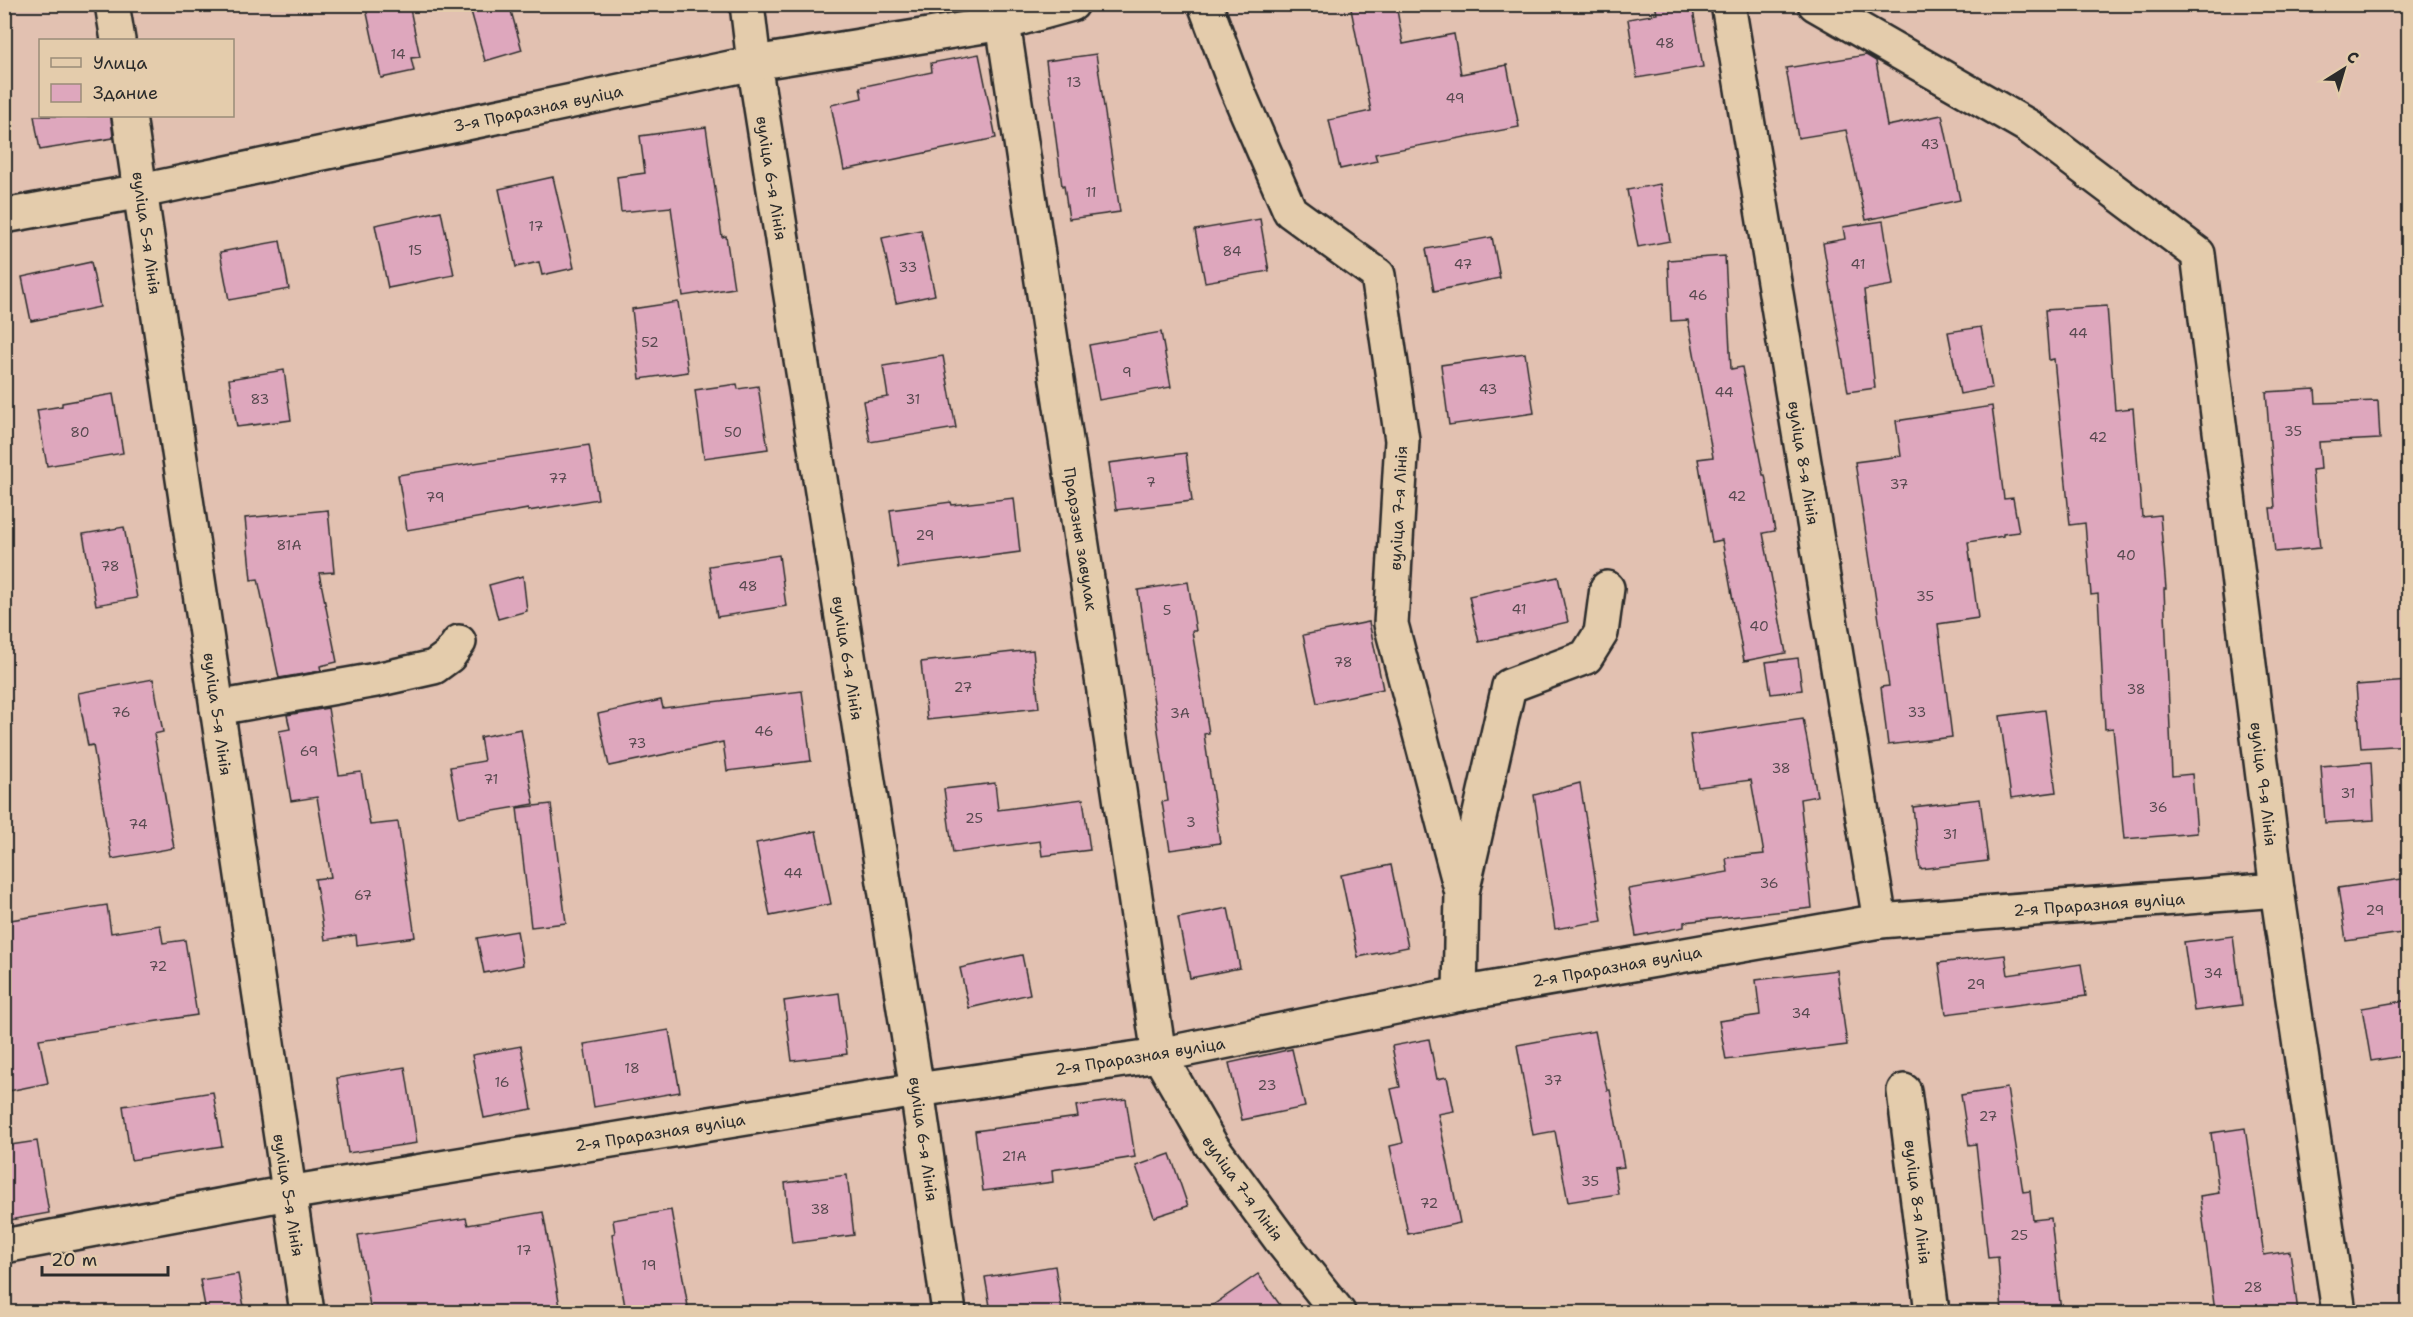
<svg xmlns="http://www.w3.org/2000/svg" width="2413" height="1317" font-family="'Shantell Sans',sans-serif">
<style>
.building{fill:#dea7bd;stroke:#2b2b2b;stroke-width:1.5}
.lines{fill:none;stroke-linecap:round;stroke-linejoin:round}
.minor-casing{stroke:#2b2b2b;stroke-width:38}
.minor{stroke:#e4ccac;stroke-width:33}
.labels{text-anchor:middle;stroke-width:4.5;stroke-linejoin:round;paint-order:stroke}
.number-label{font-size:14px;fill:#584a50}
.street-label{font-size:16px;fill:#2b2b2b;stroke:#e4ccac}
</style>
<rect width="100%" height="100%" fill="#e2c1b1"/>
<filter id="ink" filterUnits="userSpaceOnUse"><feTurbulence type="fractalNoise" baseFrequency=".0167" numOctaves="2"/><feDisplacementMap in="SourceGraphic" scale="12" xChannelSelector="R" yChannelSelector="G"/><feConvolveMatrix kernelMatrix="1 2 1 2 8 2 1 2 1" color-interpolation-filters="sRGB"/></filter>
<g filter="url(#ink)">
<!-- building -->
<g class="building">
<path d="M365 4H409L420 57 411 58 414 71 381 78Z"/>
<path d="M469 4H509L522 50 485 61Z"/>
<path d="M1350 4H1396L1403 44 1454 34 1461 74 1507 65 1519 127 1375 154 1377 161 1340 169 1329 120 1371 111Z"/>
<path d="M1655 4H1692L1703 67 1637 78 1628 19 1657 14Z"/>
<path d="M979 54 996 138 844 170 831 105 862 98 860 87 932 72 931 63Z"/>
<path d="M1096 54 1120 212 1069 219 1064 186H1062L1046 61Z"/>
<path d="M1866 55 1876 61 1887 126 1942 115 1960 200 1866 220 1846 130 1798 138 1786 68Z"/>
<path d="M34 116H111L113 138 40 150Z"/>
<path d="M706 127 722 237 726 236 734 288 683 296 671 207 621 212 617 177 645 173 640 136Z"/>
<path d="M553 177 574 268 542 275 539 262 516 267 499 189Z"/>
<path d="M1660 184 1670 241 1638 247 1627 190Z"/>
<path d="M441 211 454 275 388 288 375 225Z"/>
<path d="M1260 219 1269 271 1205 282 1195 230Z"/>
<path d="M1883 221 1893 285 1864 290 1875 388 1848 392 1823 243 1845 239 1843 227Z"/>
<path d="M921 230 935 295 896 303 882 238Z"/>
<path d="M1492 237 1500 278 1434 291 1426 249Z"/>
<path d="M280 241 289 289 229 300 220 252Z"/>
<path d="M1725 256 1731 369 1742 367 1763 475H1765L1775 531 1763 533 1786 653 1744 661 1722 540 1712 542 1698 459 1713 457 1688 320 1671 321 1668 260Z"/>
<path d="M91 262 100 307 31 321 22 277Z"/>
<path d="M678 302 688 372 640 379 632 309Z"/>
<path d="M2107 306 2115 410 2133 408 2142 517 2160 515 2166 589H2164L2172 776 2192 774 2197 833 2124 839 2113 728 2105 729 2098 594 2091 595 2085 523 2070 525 2054 359 2049 360 2045 310Z"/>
<path d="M1981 327 1992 388 1960 394 1948 332Z"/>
<path d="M1161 332 1171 387 1099 400 1089 345Z"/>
<path d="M1525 353 1534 413 1449 425 1441 365Z"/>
<path d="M943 356 956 428 870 442 863 401 888 397 883 366Z"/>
<path d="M284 370 291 420 237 427 229 379Z"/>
<path d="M737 384 738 389 758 386 768 449 704 458 695 390Z"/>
<path d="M2315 389 2316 403 2378 401 2380 439 2319 442 2321 469 2312 470 2320 548 2275 552 2270 508H2275L2266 392Z"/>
<path d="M113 394 123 453 47 466 37 410 62 406V403Z"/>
<path d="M1992 406 2004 499 2013 498 2019 532 2003 534V536L1968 542 1978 618 1938 624 1952 737 1888 745 1881 687 1889 686 1855 462 1901 456 1896 421Z"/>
<path d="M589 445 598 499 528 511V509L407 530 398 475Z"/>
<path d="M1186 453 1192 501 1116 510 1109 463Z"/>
<path d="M1014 498 1020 552 898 568 890 510 951 502 952 505Z"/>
<path d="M328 510 334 572 319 573 337 662 320 666 321 671 279 678 258 579 251 580 245 518Z"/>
<path d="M124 527 137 598 96 605 83 534Z"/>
<path d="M779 555 786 606 717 617 709 566Z"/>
<path d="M523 576 527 611 498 619 489 585Z"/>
<path d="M1558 577 1568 622 1479 642 1469 596Z"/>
<path d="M1188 582 1196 631H1192L1209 733 1204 734 1220 843 1170 850 1162 802 1168 801 1138 590Z"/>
<path d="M1369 622 1383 689 1317 703 1303 635Z"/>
<path d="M1033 650 1039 708 927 720 921 662Z"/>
<path d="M1798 658 1802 690 1771 694 1766 662Z"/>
<path d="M153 679 163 732 154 734 174 848 112 859 93 745 88 746 78 693Z"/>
<path d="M2409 681V745L2361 748 2356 685Z"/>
<path d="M802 691 811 761 727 771 723 742 609 766 598 714 661 700 663 708Z"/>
<path d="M328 708 339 775 361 772 370 825 398 822 415 937 357 945 356 935 325 940 315 879 331 877 317 797 291 801 279 731 290 729 287 715Z"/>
<path d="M2045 710 2056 792 2011 798 2000 716Z"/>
<path d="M1803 718 1817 796 1800 799 1812 908 1684 922V927L1636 936 1628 889 1728 872 1726 858 1764 854 1751 780 1698 787 1690 735Z"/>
<path d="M521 729 534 804 459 817 450 767 484 761 480 737Z"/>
<path d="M2371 762 2374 820 2325 823 2321 766Z"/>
<path d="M995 783 998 810 1083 799 1090 850 1042 856 1040 841 953 853 944 789Z"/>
<path d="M1580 783 1602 921 1555 929 1534 795Z"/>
<path d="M1980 799 1988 861 1920 869 1913 807Z"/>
<path d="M551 804 566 923 531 927 517 808Z"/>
<path d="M816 831 831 904 770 916 756 843Z"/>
<path d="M1391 865 1408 947 1358 957 1341 875Z"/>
<path d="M2409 878V932L2346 941 2338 888Z"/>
<path d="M107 905 111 933 160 925 163 943 185 940 197 1015 39 1039 48 1083 4 1092V921Z"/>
<path d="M1228 908 1240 968 1190 978 1178 918Z"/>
<path d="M517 931 523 965 484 973 477 938Z"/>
<path d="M2233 936 2242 1005 2194 1011 2184 942Z"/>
<path d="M1022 955 1030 994 969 1008 960 968Z"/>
<path d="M2005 955 2008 975 2081 964 2086 996 1946 1014 1939 963Z"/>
<path d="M1837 970 1847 1045 1726 1060 1719 1021 1760 1015 1756 980Z"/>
<path d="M839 993 847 1054 792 1061 784 1001Z"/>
<path d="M2409 1000V1055L2371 1061 2362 1008Z"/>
<path d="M669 1030 680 1092 594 1107 584 1044Z"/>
<path d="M1595 1031 1607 1090H1610L1624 1167 1614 1168 1618 1194 1568 1202 1555 1131 1533 1135 1517 1045Z"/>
<path d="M1429 1039 1437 1079 1447 1077 1454 1111 1438 1114 1460 1223 1408 1234 1390 1146 1403 1143 1391 1089 1400 1087 1392 1046Z"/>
<path d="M521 1046 532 1109 484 1118 472 1055Z"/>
<path d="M1292 1049 1305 1107 1242 1120 1229 1063Z"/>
<path d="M405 1067 417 1143 348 1153 337 1078Z"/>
<path d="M2007 1088 2023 1192 2030 1191 2033 1220 2051 1218 2061 1312H2002L1998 1257 1988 1258 1976 1144 1969 1145 1961 1095Z"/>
<path d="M213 1092 222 1146 131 1160 123 1106Z"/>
<path d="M1126 1099 1135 1157 1052 1170 1053 1182 983 1191 975 1131 1078 1117 1076 1106Z"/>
<path d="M2245 1128 2264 1255 2290 1251 2298 1312H2215L2200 1196 2219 1193 2211 1133Z"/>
<path d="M37 1141 49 1213 4 1221V1146Z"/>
<path d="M1170 1154 1188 1206 1154 1217 1136 1166Z"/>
<path d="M847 1175 854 1235 792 1243 785 1183Z"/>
<path d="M671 1210 689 1312H626L612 1234 615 1233 613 1220Z"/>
<path d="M543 1212 561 1312H371L358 1235 466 1218 468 1225Z"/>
<path d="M1055 1266 1062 1312H991L985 1277Z"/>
<path d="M238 1274 245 1312H206L200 1280Z"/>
<path d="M1258 1274 1285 1312H1203Z"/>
</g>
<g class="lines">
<!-- minor casing -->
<g class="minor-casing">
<g id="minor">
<path d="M112 4 118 40"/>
<path d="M747 4 754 63 917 1090 949 1312"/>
<path d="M1205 4 1236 87 1290 211 1378 275 1402 440 1391 624 1462 893 1460 994"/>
<path d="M1728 4 1880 921"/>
<path d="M1815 4 2028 126 2198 254 2277 890 2339 1312"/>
<path d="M1003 23 1159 1055 1211 1145 1283 1243 1338 1312"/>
<path d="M129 116 307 1312"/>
<path d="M4 216 141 191 754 63 1003 23 1072 4"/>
<path d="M217 708 376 680 434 667 449 656 459 642"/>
<path d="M1463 888 1509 686 1586 657 1601 633 1607 588"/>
<path d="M1904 1091 1932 1312"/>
<path d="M4 1246 288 1193 917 1090 1159 1055 1460 994 1880 921 2277 890"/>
</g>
</g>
<!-- minor -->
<use href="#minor" class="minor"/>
</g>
</g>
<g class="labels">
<!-- number labels -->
<g class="number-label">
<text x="1665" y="48">48</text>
<text x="398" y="59">14</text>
<text x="1074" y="87">13</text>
<text x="1455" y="103">49</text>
<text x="1930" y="149">43</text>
<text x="1091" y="197">11</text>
<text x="536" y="231">17</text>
<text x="415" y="255">15</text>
<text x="1232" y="256">84</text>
<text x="1463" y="269">47</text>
<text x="1858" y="269">41</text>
<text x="908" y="272">33</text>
<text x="1698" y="300">46</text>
<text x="2078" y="338">44</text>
<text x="650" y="347">52</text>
<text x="1127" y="377">9</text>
<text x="1488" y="394">43</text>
<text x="1724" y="397">44</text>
<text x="260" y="404">83</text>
<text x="913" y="404">31</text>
<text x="2293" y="436">35</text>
<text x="80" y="437">80</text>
<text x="733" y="437">50</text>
<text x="2098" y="442">42</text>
<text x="558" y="483">77</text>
<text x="1151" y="487">7</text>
<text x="1899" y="489">37</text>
<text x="1737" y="501">42</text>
<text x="435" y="502">79</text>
<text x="925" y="540">29</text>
<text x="289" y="550">81А</text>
<text x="2126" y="560">40</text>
<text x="110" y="571">78</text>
<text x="748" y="591">48</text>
<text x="1925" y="601">35</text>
<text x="1519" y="614">41</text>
<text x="1167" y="615">5</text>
<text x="1759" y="631">40</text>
<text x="1343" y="667">78</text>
<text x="963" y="692">27</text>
<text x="2136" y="694">38</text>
<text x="121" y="717">76</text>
<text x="1917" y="717">33</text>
<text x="1180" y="718">3А</text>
<text x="764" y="736">46</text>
<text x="637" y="748">73</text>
<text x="309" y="756">69</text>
<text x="1781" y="773">38</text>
<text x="491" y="784">71</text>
<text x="2348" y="798">31</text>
<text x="2158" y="812">36</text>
<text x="974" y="823">25</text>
<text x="1191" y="827">3</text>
<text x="138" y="829">74</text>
<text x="1950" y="839">31</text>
<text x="793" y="878">44</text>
<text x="1769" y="888">36</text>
<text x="363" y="900">67</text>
<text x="2375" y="915">29</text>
<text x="158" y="971">72</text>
<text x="2213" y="978">34</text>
<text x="1976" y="989">29</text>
<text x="1801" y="1018">34</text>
<text x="632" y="1073">18</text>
<text x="1553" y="1085">37</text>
<text x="502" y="1087">16</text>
<text x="1267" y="1090">23</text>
<text x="1988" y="1121">27</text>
<text x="1014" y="1161">21А</text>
<text x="1590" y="1186">35</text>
<text x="1429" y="1208">72</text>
<text x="820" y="1214">38</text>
<text x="2019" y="1240">25</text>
<text x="524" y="1255">17</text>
<text x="649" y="1270">19</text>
<text x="2253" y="1292">28</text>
</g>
<!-- street labels -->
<g class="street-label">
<text transform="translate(538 108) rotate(-12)" y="6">3-я Праразная вуліца</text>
<text transform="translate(772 178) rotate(81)" y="6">вуліца 6-я Лінія</text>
<text transform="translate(147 233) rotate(82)" y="6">вуліца 5-я Лінія</text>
<text transform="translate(1804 463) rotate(81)" y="6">вуліца 8-я Лінія</text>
<text transform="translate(1398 508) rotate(-87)" y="6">вуліца 7-я Лінія</text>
<text transform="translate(1081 539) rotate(81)" y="6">Прарэзны завулак</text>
<text transform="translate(848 658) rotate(81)" y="6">вуліца 6-я Лінія</text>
<text transform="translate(218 714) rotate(82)" y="6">вуліца 5-я Лінія</text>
<text transform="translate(2264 784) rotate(83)" y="6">вуліца 9-я Лінія</text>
<text transform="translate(2099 904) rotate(-4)" y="6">2-я Праразная вуліца</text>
<text transform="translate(1617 966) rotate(-10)" y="6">2-я Праразная вуліца</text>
<text transform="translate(1140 1056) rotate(-9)" y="6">2-я Праразная вуліца</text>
<text transform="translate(660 1132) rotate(-9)" y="6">2-я Праразная вуліца</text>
<text transform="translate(924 1139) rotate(82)" y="6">вуліца 6-я Лінія</text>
<text transform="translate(1243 1188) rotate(54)" y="6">вуліца 7-я Лінія</text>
<text transform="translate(289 1195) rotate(81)" y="6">вуліца 5-я Лінія</text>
<text transform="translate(1918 1202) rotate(83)" y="6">вуліца 8-я Лінія</text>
</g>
</g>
<!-- margin -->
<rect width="2413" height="1317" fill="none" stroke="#e4ccac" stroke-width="24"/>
<rect x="12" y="12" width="2389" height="1293" fill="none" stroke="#2b2b2b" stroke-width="2" filter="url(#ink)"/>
<!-- legend -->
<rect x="39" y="39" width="195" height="78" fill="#e4ccac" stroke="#9a8c78" stroke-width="1.5"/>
<rect x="51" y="58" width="30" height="9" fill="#e4ccac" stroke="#9a8c78" stroke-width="1.5"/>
<text x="93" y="69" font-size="18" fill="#2b2b2b">Улица</text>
<rect x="51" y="84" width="30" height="18" fill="#dea7bd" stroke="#9a8c78" stroke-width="1.5"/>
<text x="93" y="99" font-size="18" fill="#2b2b2b">Здание</text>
<!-- north arrow -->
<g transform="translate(2344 69) rotate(37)" stroke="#e4ccac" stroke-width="4.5" paint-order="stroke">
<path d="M0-4.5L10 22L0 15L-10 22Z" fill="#2b2b2b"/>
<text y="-9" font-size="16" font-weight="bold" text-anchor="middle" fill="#2b2b2b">С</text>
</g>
<!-- scale -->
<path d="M42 1266v9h126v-9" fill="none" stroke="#2b2b2b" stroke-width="3"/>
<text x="51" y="1266" font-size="18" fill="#2b2b2b" stroke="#e4ccac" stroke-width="4.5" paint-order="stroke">20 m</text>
</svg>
